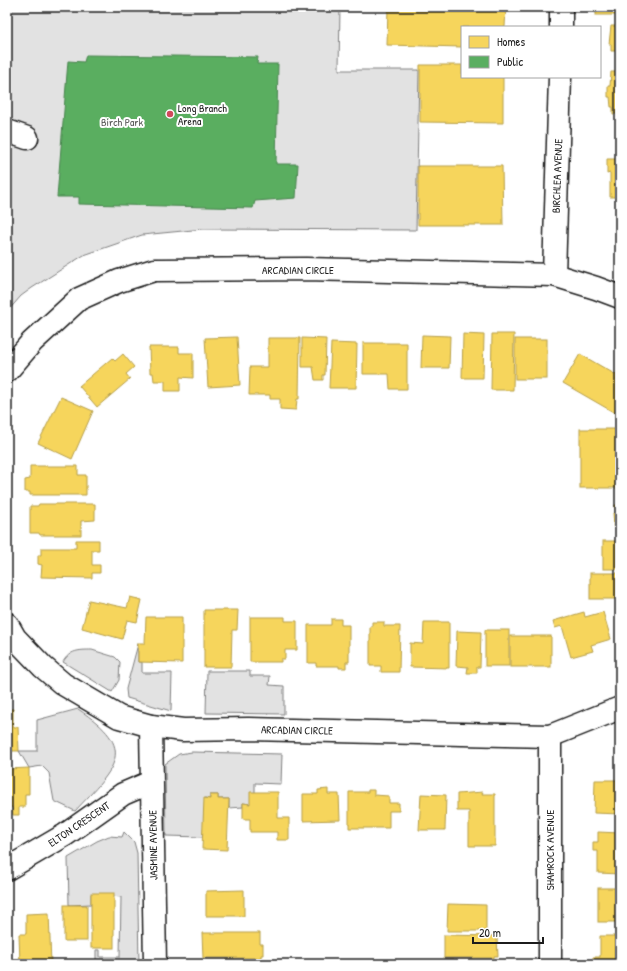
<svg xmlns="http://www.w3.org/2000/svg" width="627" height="971" font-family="'Patrick Hand',sans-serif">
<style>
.green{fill:#e2e2e2;stroke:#7f7f7f}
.homes{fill:#f6d55c;stroke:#b59e49}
.public{fill:#5aae61;stroke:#47824c}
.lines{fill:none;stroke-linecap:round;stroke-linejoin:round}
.minor-casing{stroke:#1c1c1c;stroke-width:25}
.minor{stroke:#fff;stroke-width:22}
.poi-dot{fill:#d1495b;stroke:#fff;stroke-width:1.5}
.labels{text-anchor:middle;stroke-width:4;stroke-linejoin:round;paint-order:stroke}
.poi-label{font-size:11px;fill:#1c1c1c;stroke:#fff;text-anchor:start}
.park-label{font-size:11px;fill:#575757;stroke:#fff}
.street-label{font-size:11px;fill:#1c1c1c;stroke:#fff}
</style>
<rect width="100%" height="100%" fill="#fff"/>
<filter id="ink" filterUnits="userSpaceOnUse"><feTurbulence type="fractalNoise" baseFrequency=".025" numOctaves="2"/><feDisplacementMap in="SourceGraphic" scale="8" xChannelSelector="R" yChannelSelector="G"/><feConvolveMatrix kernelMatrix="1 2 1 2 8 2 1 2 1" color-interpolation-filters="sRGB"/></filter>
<g filter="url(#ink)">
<!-- green -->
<g class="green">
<path d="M7 7H340L339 70H419L416 230 203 229 142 235 84 255 32 288 21 296 7 312Z"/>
<path d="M138 644V662H142V673H172L171 711 127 698 126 689Z"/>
<path d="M92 650 115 657 120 662 119 680 112 692 63 662C70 650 79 650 92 650Z"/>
<path d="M207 671H250V676H270L269 685 284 686V714L206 713Z"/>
<path d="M78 709C139 749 116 767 75 811L54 801 49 773 42 766 29 768 19 751H37V720Z"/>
<path d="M192 752 282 754 281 784 255 783V792L250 804 243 803V807L229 808V799H218V795H210V799L205 798 203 837 166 836 165 764 179 754Z"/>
<path d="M124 832 134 842 137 853 139 964H99L96 959V950H100V957H120L121 897 91 894V904L69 905 68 858 97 841 109 836 122 837Z"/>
</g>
<!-- homes -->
<g class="homes">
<path d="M388 7H506L505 27H462V47L387 45Z"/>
<rect x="596" y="7" width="24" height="8"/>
<path d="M611 26H620V51H611V44H609Z"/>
<path d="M420 65H462V77H503V123L420 122Z"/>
<path d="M611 72H620V114H613V107H611L610 97H608V86H610Z"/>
<path d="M607 159H620V197H610V173L607 174Z"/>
<path d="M418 166H502L503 225H418Z"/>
<path d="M463 334 484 335 483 378H462Z"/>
<path d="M492 334H514L513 390H491Z"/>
<path d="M422 335 450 336 449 368H421Z"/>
<path d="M237 337 240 385 208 387 205 338Z"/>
<path d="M268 338H300L299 399H297L296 410 280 409V399H270V395H249L250 367H268Z"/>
<path d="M302 338 326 339 325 375H323V380H315L313 367H302Z"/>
<rect x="515" y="339" width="32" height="40"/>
<path d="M331 343 357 344 356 388H329Z"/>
<path d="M363 343H407V389H390L389 374H363Z"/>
<path d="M149 347H179V353H193V378L180 377V391H165V381H154L153 373H150Z"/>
<path d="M123 354 134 367 126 374 130 379 97 407 79 386 112 358 115 361Z"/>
<path d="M580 354 618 376 616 380 620 382V404L615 413 563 383Z"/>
<path d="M61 397 93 411 72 459 38 443Z"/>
<rect x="580" y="429" width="40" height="59"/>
<path d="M30 466H78V475H86V495H30V492H25V480L30 479Z"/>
<path d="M39 504H95V520L81 521V535H40L39 533H30V506H38Z"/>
<path d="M615 505H620V527H614L613 513H616Z"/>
<path d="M76 540H99V550H92V565H100V573H92V578L41 577 42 565 38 564V555H41V548H76Z"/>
<rect x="603" y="541" width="17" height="28"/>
<rect x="590" y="573" width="30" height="26"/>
<path d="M130 597 142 600 137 622 127 620 122 639 82 628 89 600 127 608Z"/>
<path d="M204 610H238L237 630H232L231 667H204Z"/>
<path d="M584 612 585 617 603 612 611 639 591 645 593 651 571 657 562 626 555 628 553 621Z"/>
<path d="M146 617H182V663L138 662V643H145Z"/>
<path d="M250 617H285V621H297V650H285V659H281V662H250Z"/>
<path d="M331 619H341V625H349V662H346V668H339V666H316V663H308V625H331Z"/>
<path d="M372 622H384V626H400L399 672H381V666H370V626H372Z"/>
<path d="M424 622H449V668L410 667V643L423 644Z"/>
<rect x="485" y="630" width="24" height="36"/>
<path d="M457 631 481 632 480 667H477V673H467L468 667 456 666Z"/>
<rect x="510" y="636" width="41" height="31"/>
<path d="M7 709H13V727H18L19 751H7Z"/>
<path d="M29 768V794H25V807H19V815H13L12 807H7V769Z"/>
<path d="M595 780H620V814L594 813Z"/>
<path d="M328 789V794H339L340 820 303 821V794H318V790Z"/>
<path d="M368 790H374V795L389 796V803H399V811H389V828H349V792H368Z"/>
<path d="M250 792H278V818H289V840H277V832H250V819H243V803L250 804Z"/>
<path d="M483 792 482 794H495V846H469V811H457V794Z"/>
<path d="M421 794 446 795 445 830H419Z"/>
<path d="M210 795H218V799H229L227 850 202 849 204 798 210 799Z"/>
<path d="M598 832 620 833V874L598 873V851H593V842H598Z"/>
<rect x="598" y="888" width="22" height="34"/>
<path d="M244 890V916H206V891Z"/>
<rect x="91" y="893" width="23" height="55"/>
<path d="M448 904 486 905V931H447Z"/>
<rect x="64" y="905" width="23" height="36"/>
<path d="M49 913 51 964H20L19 934H26V914Z"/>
<path d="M202 933H260V944H263V955H261V958H203Z"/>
<path d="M444 935 495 936 494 938H497L498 956H494V958H444Z"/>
<path d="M600 936H620V964H593V957H600Z"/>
<rect x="444" y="962" width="50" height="2"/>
</g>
<!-- public -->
<path class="public" d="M86 55 258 57 257 64H278L276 164H298L296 198 255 201 253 208 79 204V197H57L68 61 84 62Z"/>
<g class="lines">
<!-- minor casing -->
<g class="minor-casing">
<g id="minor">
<path d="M561 27V7"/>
<path d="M7 131 27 138"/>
<path d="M554 275 560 77"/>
<path d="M7 371 32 342 79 299 119 281 154 270 306 269 554 275 596 288 620 297"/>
<path d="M7 624 15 638 43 667 63 684 119 717 151 726 183 730 248 729 550 736 620 708"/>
<path d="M151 726 155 964"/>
<path d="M7 869 65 835 123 794 151 782"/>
<path d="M550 964V736"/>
</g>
</g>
<!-- minor -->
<use href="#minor" class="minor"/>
</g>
</g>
<!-- markers -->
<circle class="poi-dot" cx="170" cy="114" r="4"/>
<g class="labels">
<!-- poi labels -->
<g class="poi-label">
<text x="178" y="112">Long Branch<tspan x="178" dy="13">Arena</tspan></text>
</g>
<!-- park labels -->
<g class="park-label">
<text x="122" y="126">Birch Park</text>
</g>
<!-- street labels -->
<g class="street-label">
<text transform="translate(557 176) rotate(-88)" y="4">BIRCHLEA AVENUE</text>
<text x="298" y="274">ARCADIAN CIRCLE</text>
<text transform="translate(297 730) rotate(1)" y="4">ARCADIAN CIRCLE</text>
<text transform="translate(79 824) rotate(-34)" y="4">ELTON CRESCENT</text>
<text transform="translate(153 845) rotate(-91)" y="4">JASMINE AVENUE</text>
<text transform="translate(550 850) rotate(-90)" y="4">SHAMROCK AVENUE</text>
</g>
</g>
<!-- margin -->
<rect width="627" height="971" fill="none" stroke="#fff" stroke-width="24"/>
<rect x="12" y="12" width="603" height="947" fill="none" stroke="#1c1c1c" stroke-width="1.5" filter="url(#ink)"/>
<!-- legend -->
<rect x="461" y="26" width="140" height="52" fill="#ffffff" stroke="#a4a4a4"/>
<rect x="469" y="36" width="20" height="12" fill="#f6d55c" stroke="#a4a4a4"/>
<text x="497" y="46" font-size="12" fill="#1c1c1c">Homes</text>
<rect x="469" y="56" width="20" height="12" fill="#5aae61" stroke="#a4a4a4"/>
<text x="497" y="66" font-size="12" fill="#1c1c1c">Public</text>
<!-- scale -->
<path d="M473 937v6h70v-6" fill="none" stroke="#1c1c1c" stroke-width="2"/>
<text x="479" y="937" font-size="12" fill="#1c1c1c" stroke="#ffffff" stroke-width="3" paint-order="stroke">20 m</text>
</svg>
